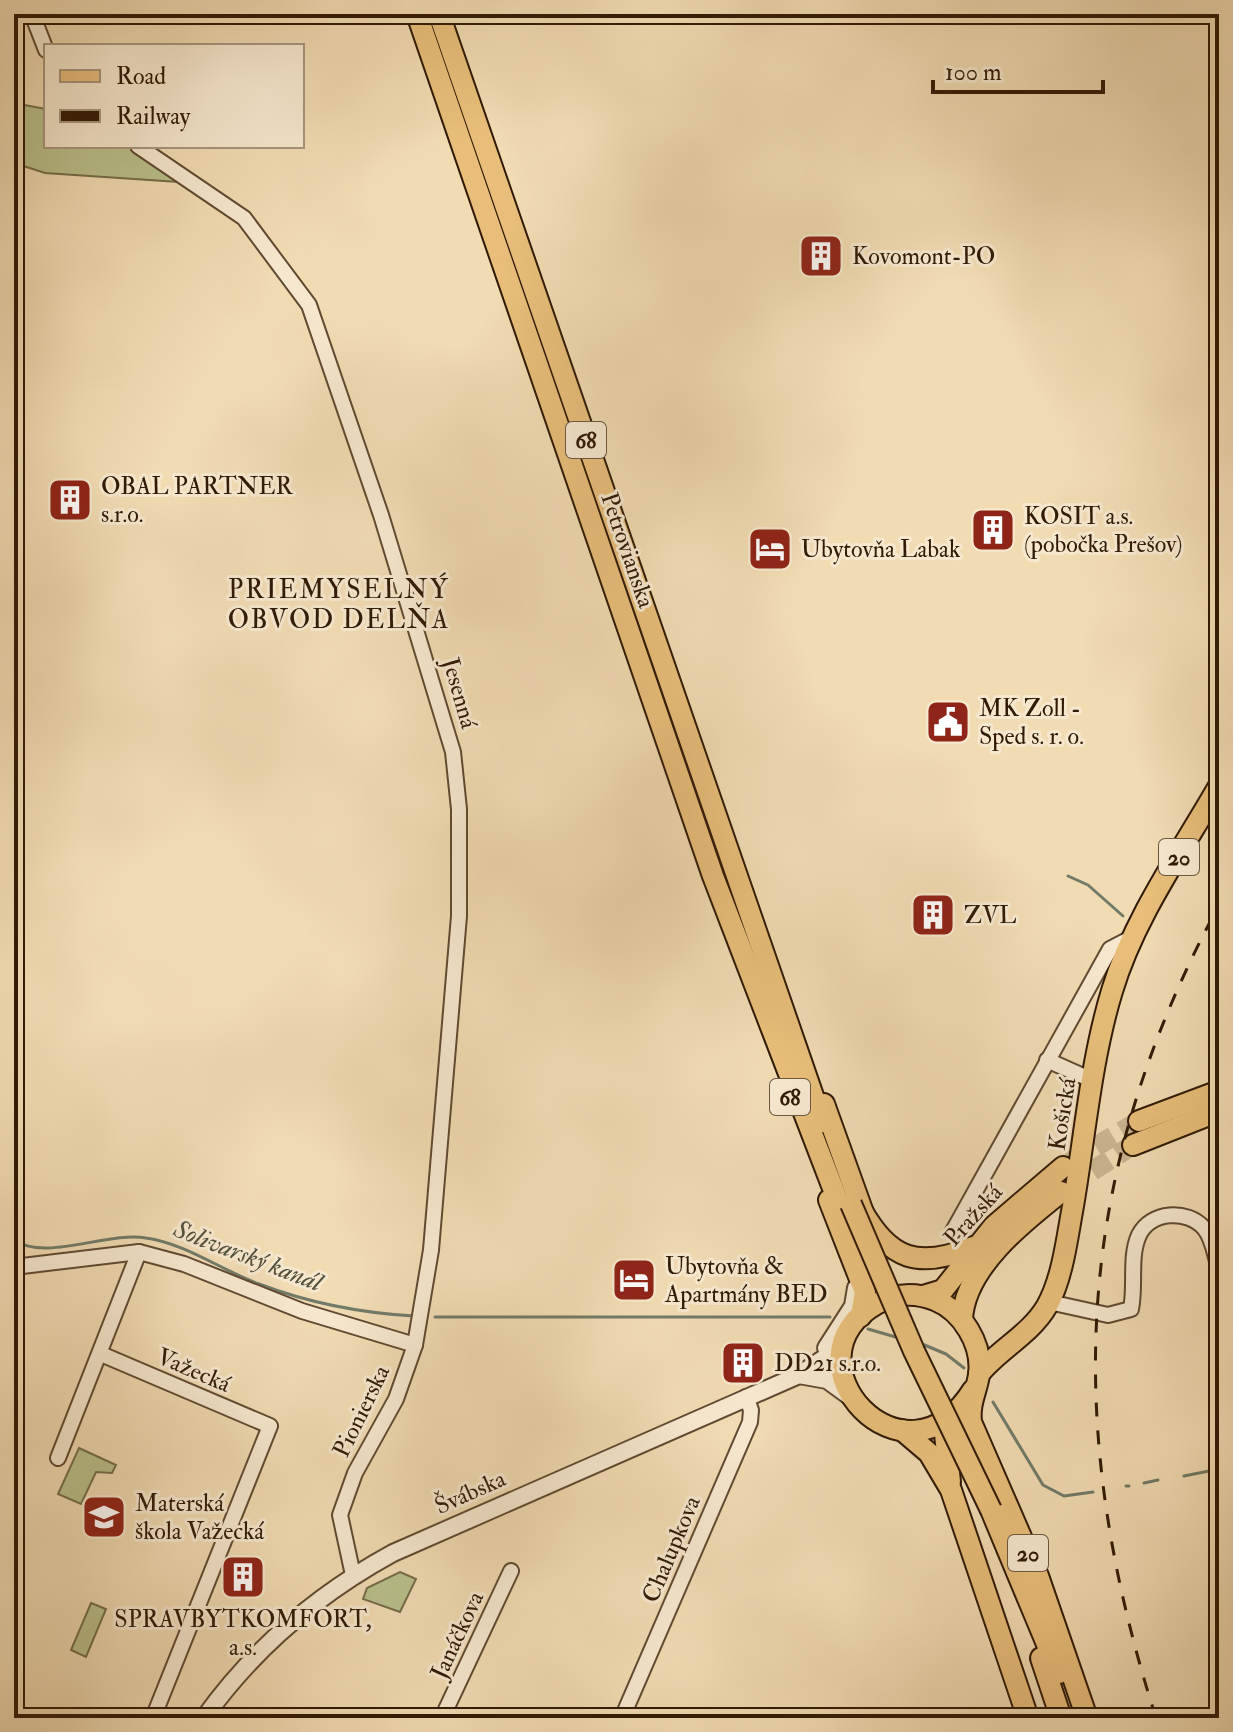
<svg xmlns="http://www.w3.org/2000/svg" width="1233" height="1732" font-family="'IM FELL Double Pica',serif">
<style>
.green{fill:#b9c08c;stroke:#746d49;stroke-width:2}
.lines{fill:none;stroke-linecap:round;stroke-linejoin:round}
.stream{stroke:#707b68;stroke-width:3}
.primary-tunnel{stroke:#cab490;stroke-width:20;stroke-dasharray:20 10;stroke-linecap:butt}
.minor-casing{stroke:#604a31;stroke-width:18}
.tertiary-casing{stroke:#604a31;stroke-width:20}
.primary-casing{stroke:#301a06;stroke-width:24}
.minor{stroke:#f6e8ce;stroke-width:14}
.tertiary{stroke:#f6e8ce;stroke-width:16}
.primary{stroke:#e8be7a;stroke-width:20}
.rail{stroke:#301a06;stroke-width:3;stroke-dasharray:14 14;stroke-linecap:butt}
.primary-bridge-casing{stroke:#301a06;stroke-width:24;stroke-linecap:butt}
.primary-bridge{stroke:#e8be7a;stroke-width:20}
.labels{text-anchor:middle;stroke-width:6;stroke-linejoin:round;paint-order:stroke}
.shield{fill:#f6e8ce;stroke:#6b5842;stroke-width:2}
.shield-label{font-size:22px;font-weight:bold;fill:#301a06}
.poi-label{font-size:24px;fill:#301a06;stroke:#f6e8ce;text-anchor:start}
.street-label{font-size:24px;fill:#301a06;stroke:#f6e8ce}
.neighbourhood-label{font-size:26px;letter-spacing:2px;fill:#301a06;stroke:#f6e8ce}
.water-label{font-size:26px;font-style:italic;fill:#55523f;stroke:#f6e8ce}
</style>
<rect width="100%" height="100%" fill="#f1dbb3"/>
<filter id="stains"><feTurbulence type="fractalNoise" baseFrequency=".0025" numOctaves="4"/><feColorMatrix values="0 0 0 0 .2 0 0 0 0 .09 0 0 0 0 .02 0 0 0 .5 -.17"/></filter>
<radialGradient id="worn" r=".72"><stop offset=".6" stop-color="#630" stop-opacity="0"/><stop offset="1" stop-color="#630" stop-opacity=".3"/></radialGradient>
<!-- green -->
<g class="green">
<path d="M14 103 46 109V146H129L179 182 45 173 14 163Z"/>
<path d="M79 1448 116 1465 112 1473 96 1472 81 1504 58 1494Z"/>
<path d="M400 1572 416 1579 400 1612 363 1599 367 1588Z"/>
<path d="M91 1603 106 1609 86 1657 71 1650Z"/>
</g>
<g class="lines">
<!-- stream -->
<g class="stream">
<path d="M1068 876 1088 885 1123 916"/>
<path d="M14 1240C46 1262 108 1231 146 1238 187 1244 221 1270 259 1284 309 1303 361 1313 414 1316"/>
<path d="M435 1317H830"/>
<path d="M868 1329 899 1338"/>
<path d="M922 1344 946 1354 964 1368"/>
<path d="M993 1402 1043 1485 1064 1496 1093 1492"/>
<path d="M1184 1476 1219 1469"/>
<path d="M1144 1483 1158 1480"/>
<path d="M1126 1486H1129"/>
</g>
<!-- primary-tunnel -->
<g class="primary-tunnel">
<path d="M1070 1162 1139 1121"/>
<path d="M1067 1187 1133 1145"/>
</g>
<!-- minor casing -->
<g class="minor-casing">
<g id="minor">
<path d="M32 14 46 50"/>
<path d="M138 146 244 218 309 305 381 515 453 752 459 809V916L431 1250 415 1345 396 1399 355 1473 340 1515 353 1575"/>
<path d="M1047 1060 1094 1081"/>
<path d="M952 1233 1110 949 1133 937"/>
<path d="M14 1267 139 1252 184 1264 302 1311 415 1345"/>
<path d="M1049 1302 1108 1315 1131 1309C1136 1285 1129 1257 1139 1235 1151 1211 1187 1209 1204 1228 1213 1238 1215 1256 1219 1269"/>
<path d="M101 1354 270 1426 153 1718"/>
<path d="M58 1458 139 1252"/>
<path d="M442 1718 511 1571"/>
<path d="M622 1718 750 1422 751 1410 746 1397"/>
</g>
</g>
<!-- tertiary casing -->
<g class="tertiary-casing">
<g id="tertiary">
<path d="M826 1348 853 1306 856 1288"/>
<path d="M799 1375 827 1380 849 1396"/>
<path d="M204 1718C254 1648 318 1594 393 1553L799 1375 830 1354 844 1339"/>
</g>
</g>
<!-- primary casing -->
<g class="primary-casing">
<g id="primary">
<path d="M417 14 713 876 841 1209"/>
<path d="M439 14 822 1122"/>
<path d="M824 1104 866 1221"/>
<path d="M1139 1121 1219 1091"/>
<path d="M1133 1145 1219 1111"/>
<path d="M829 1200 865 1292 861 1316"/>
<path d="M861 1209C890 1261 919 1269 973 1247"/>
<path d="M923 1296 943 1290 994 1226 1063 1167"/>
<path d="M962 1319C965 1267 1023 1222 1061 1192"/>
<path d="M979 1374C999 1349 1030 1335 1047 1306 1063 1277 1067 1238 1073 1206 1085 1135 1091 1060 1112 991 1134 918 1181 852 1219 786"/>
<path d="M973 1390C904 1500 779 1360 876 1304 896 1293 914 1292 935 1300 962 1311 983 1344 979 1375 976 1393 969 1403 971 1422L1038 1576 1087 1718"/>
<path d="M902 1430 929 1453 951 1490 1028 1718"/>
<path d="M950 1482 945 1434 950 1418"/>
<path d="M991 1510 1059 1673"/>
<path d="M1041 1658 1061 1718"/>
</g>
</g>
<!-- minor -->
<use href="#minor" class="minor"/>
<!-- tertiary -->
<use href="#tertiary" class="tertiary"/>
<!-- primary -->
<use href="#primary" class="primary"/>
<!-- rail -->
<path class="rail" d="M1156 1718C1063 1427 1072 1177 1219 905"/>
<!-- primary-bridge casing -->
<g class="primary-bridge-casing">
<path id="primary-bridge" d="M851 1204 914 1351 991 1510"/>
</g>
<!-- primary-bridge -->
<use href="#primary-bridge" class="primary-bridge"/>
</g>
<!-- icons -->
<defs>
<g id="building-square" transform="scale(2.3)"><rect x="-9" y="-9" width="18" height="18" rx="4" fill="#8f2418" stroke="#f6e8ce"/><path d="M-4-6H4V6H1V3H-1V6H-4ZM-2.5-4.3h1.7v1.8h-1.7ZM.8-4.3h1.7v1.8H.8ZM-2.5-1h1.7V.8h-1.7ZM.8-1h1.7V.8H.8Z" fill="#fff"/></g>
<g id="hotel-square" transform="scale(2.3)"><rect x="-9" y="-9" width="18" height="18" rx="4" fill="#8f2418" stroke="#f6e8ce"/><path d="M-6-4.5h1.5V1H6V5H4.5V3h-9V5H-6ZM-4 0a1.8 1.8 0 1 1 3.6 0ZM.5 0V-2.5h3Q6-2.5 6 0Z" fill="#fff"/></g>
<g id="civic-square" transform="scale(2.3)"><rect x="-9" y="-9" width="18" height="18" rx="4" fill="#8f2418" stroke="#f6e8ce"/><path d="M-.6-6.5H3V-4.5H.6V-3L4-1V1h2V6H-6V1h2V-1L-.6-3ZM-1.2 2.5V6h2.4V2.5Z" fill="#fff"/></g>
<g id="school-square" transform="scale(2.3)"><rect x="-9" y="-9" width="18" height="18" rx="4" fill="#8f2418" stroke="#f6e8ce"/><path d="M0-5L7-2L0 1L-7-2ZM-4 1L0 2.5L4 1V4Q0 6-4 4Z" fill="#fff"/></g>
</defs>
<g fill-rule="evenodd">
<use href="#building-square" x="821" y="256"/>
<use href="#building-square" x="70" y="500"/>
<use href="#building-square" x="993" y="530"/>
<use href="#hotel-square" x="770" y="549"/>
<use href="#civic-square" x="948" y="722"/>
<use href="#building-square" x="933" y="915"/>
<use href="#hotel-square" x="634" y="1280"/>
<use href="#building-square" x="743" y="1363"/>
<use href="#school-square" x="104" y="1517"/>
<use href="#building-square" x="243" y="1577"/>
</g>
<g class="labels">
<!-- shield labels -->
<g class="shield">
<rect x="566" y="422" width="40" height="36" rx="6"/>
<rect x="1159" y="839" width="40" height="36" rx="6"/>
<rect x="770" y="1079" width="40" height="36" rx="6"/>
<rect x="1008" y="1535" width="40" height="36" rx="6"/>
</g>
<g class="shield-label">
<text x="586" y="448">68</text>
<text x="1179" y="865">20</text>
<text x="790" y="1105">68</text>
<text x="1028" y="1561">20</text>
</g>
<!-- poi labels -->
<g class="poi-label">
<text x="852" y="264">Kovomont-PO</text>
<text x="101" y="494">OBAL PARTNER<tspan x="101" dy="28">s.r.o.</tspan></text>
<text x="1024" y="524">KOSIT a.s.<tspan x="1024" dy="28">(pobočka Prešov)</tspan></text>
<text x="801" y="557">Ubytovňa Labak</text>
<text x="979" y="716">MK Zoll -<tspan x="979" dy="28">Sped s. r. o.</tspan></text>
<text x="964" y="923">ZVL</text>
<text x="665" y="1274">Ubytovňa &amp;<tspan x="665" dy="28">Apartmány BED</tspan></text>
<text x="774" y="1371">DD21 s.r.o.</text>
<text x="135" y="1511">Materská<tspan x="135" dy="28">škola Važecká</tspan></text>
<text x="243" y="1627" text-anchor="middle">SPRAVBYTKOMFORT,<tspan x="243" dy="28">a.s.</tspan></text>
</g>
<!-- street labels -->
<g class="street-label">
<text transform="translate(628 550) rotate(71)" y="8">Petrovianska</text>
<text transform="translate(460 693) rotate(74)" y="8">Jesenná</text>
<text transform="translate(1062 1114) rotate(-81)" y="8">Košická</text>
<text transform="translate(973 1215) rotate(-48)" y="8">Pražská</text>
<text transform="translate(194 1370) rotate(23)" y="8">Važecká</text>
<text transform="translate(361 1411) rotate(-64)" y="8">Pionierska</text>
<text transform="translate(470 1492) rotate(-24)" y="8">Švábska</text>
<text transform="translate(671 1549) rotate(-67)" y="8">Chalupkova</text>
<text transform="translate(457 1635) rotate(-65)" y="8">Janáčkova</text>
</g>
<!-- neighbourhood labels -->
<g class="neighbourhood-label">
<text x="339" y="598">PRIEMYSELNÝ<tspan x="339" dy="30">OBVOD DELŇA</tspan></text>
</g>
<!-- water labels -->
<g class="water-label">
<text transform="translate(248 1255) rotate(21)" y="9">Solivarský kanál</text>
</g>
</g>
<!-- margin -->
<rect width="1233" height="1732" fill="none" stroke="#f1dbb3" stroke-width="48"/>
<rect x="16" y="16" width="1201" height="1700" fill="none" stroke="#301a06" stroke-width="4"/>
<rect x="24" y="24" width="1185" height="1684" fill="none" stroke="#301a06" stroke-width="2"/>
<!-- legend -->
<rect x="44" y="44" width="260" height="104" fill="#f6e8ce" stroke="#a7967e" stroke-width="2"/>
<rect x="60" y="70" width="40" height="12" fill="#e8be7a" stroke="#a7967e" stroke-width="2"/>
<text x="116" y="84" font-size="24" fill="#301a06">Road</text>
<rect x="60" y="110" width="40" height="12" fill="#301a06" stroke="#a7967e" stroke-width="2"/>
<text x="116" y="124" font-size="24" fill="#301a06">Railway</text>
<!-- scale -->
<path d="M933 80v12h170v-12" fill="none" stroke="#301a06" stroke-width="4"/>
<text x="945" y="80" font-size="24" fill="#301a06" stroke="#f6e8ce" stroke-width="6" paint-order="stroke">100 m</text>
<rect width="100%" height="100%" filter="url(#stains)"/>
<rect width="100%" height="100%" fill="url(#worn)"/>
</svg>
